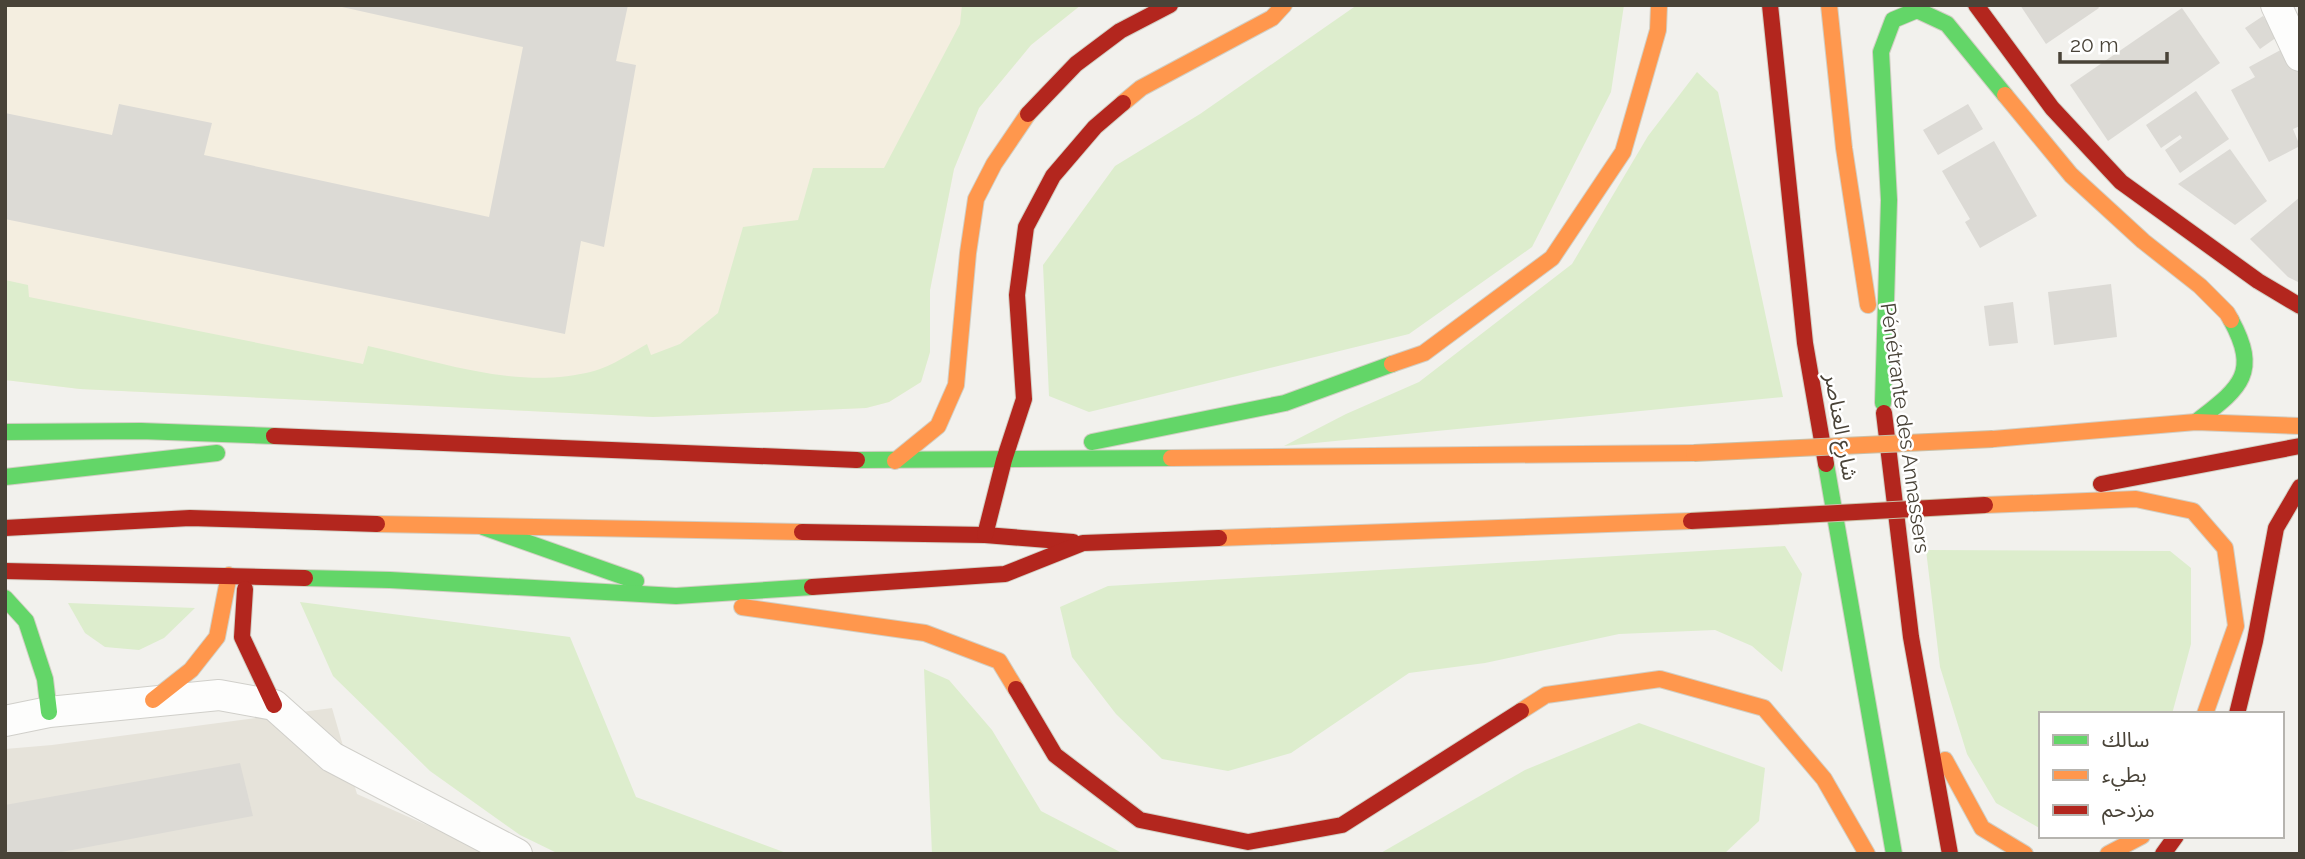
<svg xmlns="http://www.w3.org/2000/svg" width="2305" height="859" font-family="Raleway,'Noto Sans Arabic',sans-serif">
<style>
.residential{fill:#e6e3da}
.commercial{fill:#f4eee0}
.green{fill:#ddedcd}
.building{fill:#dcdad5}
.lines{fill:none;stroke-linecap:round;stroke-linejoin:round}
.street-casing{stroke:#d0cfca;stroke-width:32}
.fast-casing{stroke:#d2cfc4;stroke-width:18}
.slow-casing{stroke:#d2cfc4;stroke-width:18}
.jam-casing{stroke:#d2cfc4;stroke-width:18}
.street{stroke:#fdfdfc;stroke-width:30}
.fast{stroke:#63d668;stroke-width:16}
.slow{stroke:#ff974d;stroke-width:16}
.jam{stroke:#b3261e;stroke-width:16}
.slow-bridge-casing{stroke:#cac0a8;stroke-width:18;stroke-linecap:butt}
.jam-bridge-casing{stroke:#cac0a8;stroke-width:18;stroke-linecap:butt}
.slow-bridge{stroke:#ff974d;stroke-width:16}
.jam-bridge{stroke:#b3261e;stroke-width:16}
.labels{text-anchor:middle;stroke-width:5;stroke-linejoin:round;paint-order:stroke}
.street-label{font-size:21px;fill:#494338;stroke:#fff}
</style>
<rect width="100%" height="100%" fill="#f2f1ed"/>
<!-- residential -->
<path class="residential" d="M332 708 357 794 492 854H5V749L52 745Z"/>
<!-- commercial -->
<path class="commercial" d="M5 5H1081L1031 45 979 108 954 169 930 290V352L921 382 889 402 866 408 653 417 80 389 5 380Z"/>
<!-- green -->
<g class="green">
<path d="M962 5H1081L1031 45 979 108 954 169 930 290V352L921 382 889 402 866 408 653 417 80 389 5 380V280L28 285 29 297 363 364 368 346C442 362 519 391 594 371 612 366 631 353 647 344L651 355 680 344 718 313 743 227 798 220 813 168H884L960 24Z"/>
<path d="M1357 5H1624L1611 92 1532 247 1409 334 1089 412 1049 396 1043 265 1115 166 1200 114Z"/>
<path d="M1697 72 1718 92 1783 397 1284 446 1346 414 1419 382 1572 264 1648 136Z"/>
<path d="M1785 546 1802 574 1782 672 1752 646 1715 630 1619 634 1485 663 1409 673 1291 753 1228 771 1162 759 1116 714 1072 657 1060 607 1108 586Z"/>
<path d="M1926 550 2170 551 2191 568V644L2172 714H2041V829L1996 803 1967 754 1940 667Z"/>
<path d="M300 602 570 637 636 797 789 854H559L520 835 430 771 333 676Z"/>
<path d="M68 603 195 608 164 638 139 650 105 647 85 633Z"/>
<path d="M924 669 949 680 992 730 1041 811 1124 854H932Z"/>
<path d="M1639 723 1765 768 1759 821 1724 854H1379L1525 770Z"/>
</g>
<!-- building -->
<g class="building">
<path d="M333 5H628L616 61 636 65 604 247 581 241 565 334 5 219V113L112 135 119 104 212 123 204 155 489 217 523 47Z"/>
<path d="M2020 5H2097L2099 8 2046 44Z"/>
<path d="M2182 8 2220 63 2108 141 2070 85Z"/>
<path d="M2263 16 2277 37 2260 49 2245 28Z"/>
<path d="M2290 45 2300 64V126L2293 129 2300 146 2269 162 2231 90 2255 77 2249 67Z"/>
<path d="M2196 91 2229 139 2180 173 2165 150 2182 138 2180 135 2161 148 2146 125Z"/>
<path d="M1968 104 1983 129 1938 155 1923 130Z"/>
<path d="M1994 141 2037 216 1980 248 1965 222 1970 219 1942 171Z"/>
<path d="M2230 149 2267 201 2235 225 2178 184Z"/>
<path d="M2300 197V283L2288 277 2250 239Z"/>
<path d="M2111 284 2117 337 2054 345 2048 292Z"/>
<path d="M2013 302 2018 343 1989 346 1984 306Z"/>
<path d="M240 763 253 816 51 854H5V805Z"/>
</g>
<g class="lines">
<!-- street casing -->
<g class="street-casing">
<g id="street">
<path d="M2276 5 2300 56"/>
<path d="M5 721 49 712 219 695 274 705 332 757 517 854"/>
</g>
</g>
<!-- fast casing -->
<g class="fast-casing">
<g id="fast">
<path d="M1883 403 1889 200 1881 52 1893 20 1917 10 1947 24 2005 95"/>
<path d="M2196 422C2238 389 2261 375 2231 320"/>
<path d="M5 432 141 431 274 436"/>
<path d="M1092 442 1285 403 1392 364"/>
<path d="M857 460 1171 458"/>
<path d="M1826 464 1894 854"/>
<path d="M5 477 217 453"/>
<path d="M483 527 636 581"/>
<path d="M305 578 390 580 676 596 812 587"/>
<path d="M5 598 26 621 45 679 49 712"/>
</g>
</g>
<!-- slow casing -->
<g class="slow-casing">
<g id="slow">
<path d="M1829 5 1844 148 1868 305"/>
<path d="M2005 95 2071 175 2143 241 2200 286 2227 313 2231 320"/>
<path d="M1123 103 1141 88 1272 18 1284 5"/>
<path d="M1392 364 1424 353 1552 258 1623 152 1658 30 1659 5"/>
<path d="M1993 439 2196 422 2300 426"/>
<path d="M1171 458 1694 453"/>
<path d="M895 461 938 426 956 385 968 253 976 199 994 164 1028 114"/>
<path d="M1985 505 2136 499 2193 511 2225 548 2236 626 2205 714"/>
<path d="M377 524 802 532"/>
<path d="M1219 538 1691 521"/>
<path d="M742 607 925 633 999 661 1016 689"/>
<path d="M153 700 191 670 217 637 229 575"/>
<path d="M1521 711 1546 695 1660 679 1764 708 1824 779 1867 854"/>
<path d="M1945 760 1982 828 2025 854"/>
<path d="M2108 854 2142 836"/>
</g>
</g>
<!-- jam casing -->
<g class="jam-casing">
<g id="jam">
<path d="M1770 5 1805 343 1826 464"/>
<path d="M1976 5 2052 108 2121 182 2258 281 2300 306"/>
<path d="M1028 114 1076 64 1120 31 1170 5"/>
<path d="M1884 413 1911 637 1950 854"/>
<path d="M274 436 857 460"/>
<path d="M2101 484 2300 446"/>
<path d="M5 528 190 518 377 524"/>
<path d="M802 532 985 535 1073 542"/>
<path d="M985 535 1004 460 1024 399 1017 295 1026 227 1053 176 1095 127 1123 103"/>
<path d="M5 571 305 578"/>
<path d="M812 587 1005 574 1083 543 1219 538"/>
<path d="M245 589 242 637 274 705"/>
<path d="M1016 689 1055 755 1140 820 1248 842 1342 825 1521 711"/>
<path d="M2237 714 2255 641 2276 528 2300 487"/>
<path d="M2163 854 2176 836"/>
</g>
</g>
<!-- street -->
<use href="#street" class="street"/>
<!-- fast -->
<use href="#fast" class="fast"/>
<!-- slow -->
<use href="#slow" class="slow"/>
<!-- jam -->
<use href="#jam" class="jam"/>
<!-- slow-bridge casing -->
<g class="slow-bridge-casing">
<path id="slow-bridge" d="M1694 453 1993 439"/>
</g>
<!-- jam-bridge casing -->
<g class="jam-bridge-casing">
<path id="jam-bridge" d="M1691 521 1985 505"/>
</g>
<!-- slow-bridge -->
<use href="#slow-bridge" class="slow-bridge"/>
<!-- jam-bridge -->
<use href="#jam-bridge" class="jam-bridge"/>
</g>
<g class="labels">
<!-- street labels -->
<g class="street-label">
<text transform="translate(1841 427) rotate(80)" y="7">شارع العناصر</text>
<text transform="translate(1905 428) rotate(82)" y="7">Pénétrante des Annassers</text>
</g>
</g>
<!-- border -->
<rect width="2305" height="859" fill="none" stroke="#494338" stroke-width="14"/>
<!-- legend -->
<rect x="2039" y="712" width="245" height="126" fill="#ffffff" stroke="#b6b4af" stroke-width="2"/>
<rect x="2053" y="735" width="35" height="10" fill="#63d668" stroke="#b6b4af" stroke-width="2"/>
<text x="2102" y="747" font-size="21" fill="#494338">سالك</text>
<rect x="2053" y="770" width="35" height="10" fill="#ff974d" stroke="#b6b4af" stroke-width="2"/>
<text x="2102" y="782" font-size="21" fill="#494338">بطيء</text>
<rect x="2053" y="805" width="35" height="10" fill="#b3261e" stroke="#b6b4af" stroke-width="2"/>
<text x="2102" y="817" font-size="21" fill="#494338">مزدحم</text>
<!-- scale -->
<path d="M2060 52v10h107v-10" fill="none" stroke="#494338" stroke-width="3.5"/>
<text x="2070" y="52" font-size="21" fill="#494338" stroke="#ffffff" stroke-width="5" paint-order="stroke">20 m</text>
</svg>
